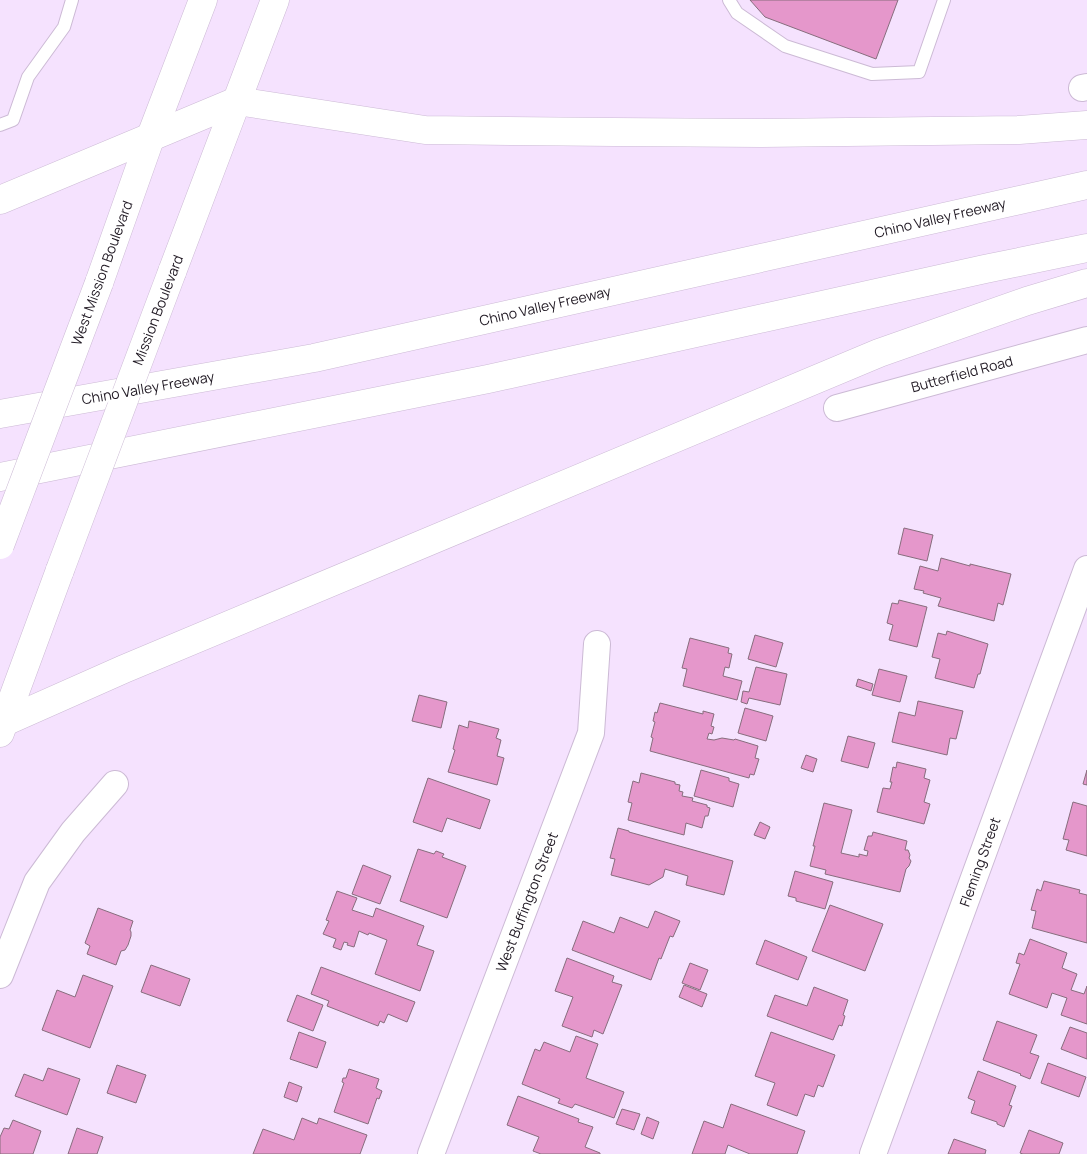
<svg xmlns="http://www.w3.org/2000/svg" width="1087" height="1154" font-family="Manrope,sans-serif">
<style>
.building{fill:#e597cb;stroke:#876d7d}
.lines{fill:none;stroke-linecap:round;stroke-linejoin:round}
.lane-casing{stroke:#ccbad5;stroke-width:14}
.street-casing{stroke:#ccbad5;stroke-width:28}
.primary-casing{stroke:#ccbad5;stroke-width:29}
.highway-casing{stroke:#ccbad5;stroke-width:29}
.lane{stroke:#fff;stroke-width:12}
.street{stroke:#fff;stroke-width:26}
.primary{stroke:#fff;stroke-width:28}
.highway{stroke:#fff;stroke-width:28}
.primary-bridge-casing{stroke:#ccbad5;stroke-width:29;stroke-linecap:butt}
.primary-bridge{stroke:#fff;stroke-width:28}
.labels{text-anchor:middle;stroke-width:5;stroke-linejoin:round;paint-order:stroke}
.street-label{font-size:14px;fill:#201923;stroke:#fff}
</style>
<rect width="100%" height="100%" fill="#f5e2fe"/>
<!-- building -->
<g class="building">
<path d="M750 0H898L876 59 765 17Z"/>
<path d="M904 528 933 535 927 561 898 554Z"/>
<path d="M941 558 970 566V564L1011 574 1003 605 998 603 994 621 938 606 941 598 923 593 924 591 914 589 920 566 938 571Z"/>
<path d="M899 600 927 607 917 647 889 640 893 625 887 623 892 603 898 604Z"/>
<path d="M947 631 988 644 980 674H978L974 688 935 678 940 659 932 657 938 633 946 635Z"/>
<path d="M755 635 783 643 776 667 748 659Z"/>
<path d="M690 638 729 648 728 653 732 654 729 668 725 667 723 676 742 681 737 700 683 686 687 669 682 668Z"/>
<path d="M756 667 787 674 780 705 749 698 747 704 741 702 743 691 749 692Z"/>
<path d="M879 669 907 676 900 702 872 695Z"/>
<path d="M858 679 873 684 871 691 856 686Z"/>
<path d="M419 695 447 702 441 728 412 721Z"/>
<path d="M918 701 963 711 956 739 950 738 947 755 892 742 899 712 915 716Z"/>
<path d="M660 703 703 714V711L714 714 711 726 714 727 712 734 709 733 707 739 714 740 722 738 734 740 735 739 758 746 755 758 759 759 754 775 750 774 749 778 650 751 653 738 651 737 655 722 653 721 655 712 657 713Z"/>
<path d="M745 708 773 716 766 741 738 733Z"/>
<path d="M469 721 499 729 496 738 501 740 497 756 504 758 497 785 448 772 455 750 453 749 459 725 468 728Z"/>
<path d="M848 736 875 743 868 768 841 761Z"/>
<path d="M806 755 817 759 813 772 801 768Z"/>
<path d="M897 762 926 769 924 778 930 780 924 802 930 804 924 824 877 812 883 788 890 789 892 782H890L893 767 896 768Z"/>
<path d="M701 770 729 778V781L739 784 733 807 694 796Z"/>
<path d="M1087 770V785L1083 784Z"/>
<path d="M641 773 675 782V784L680 785 679 791 683 792 682 796 693 798 692 801 707 805V807L710 808 708 816H705L702 828 686 823 684 835 628 820 632 803 628 802 633 781 639 783Z"/>
<path d="M428 778 490 800 480 829 447 818 442 832 413 822Z"/>
<path d="M1073 802 1087 806V856L1066 850 1069 840 1063 839Z"/>
<path d="M824 803 852 810 841 853 859 857V854L867 856 868 851 864 850 868 836H872L873 832 907 841 905 850H908L910 855 909 858 911 861 909 866 906 869 900 892 825 874 826 870 810 866 815 846H813Z"/>
<path d="M760 822 770 827 765 839 754 835Z"/>
<path d="M618 828 629 831V832L733 861 724 895 686 885 688 876 665 869 663 877 649 885 611 875 615 859 610 858Z"/>
<path d="M418 849 434 854 436 851 444 854 442 857 466 866 447 918 400 901Z"/>
<path d="M363 865 391 876 380 904 352 894Z"/>
<path d="M795 871 833 882 825 909 796 901V898L788 896Z"/>
<path d="M1044 881 1080 890 1079 893 1087 895V943L1032 928 1036 911 1031 910 1037 889 1041 891Z"/>
<path d="M337 891 357 898 352 910 373 917 376 908 424 926 417 945 434 951 420 991 375 974 387 940 369 933 368 935 359 931 354 947 347 945 348 943 344 942 341 950 333 947 336 939 323 934 329 921 326 920Z"/>
<path d="M830 905 883 924 865 971 812 951Z"/>
<path d="M98 908 133 921 130 930 131 932V936L128 945 125 950 121 951 116 965 87 954 90 946 85 943Z"/>
<path d="M655 911 680 921 673 937 670 936 661 959 659 958 651 980 572 950 583 921 614 933 620 917 648 928Z"/>
<path d="M1030 939 1067 953 1062 968 1077 974 1071 990 1084 994 1087 986V1024L1061 1015 1067 998 1052 993 1047 1008 1009 994 1020 964 1016 963 1019 953 1024 955Z"/>
<path d="M765 940 807 957 798 980 756 964Z"/>
<path d="M567 958 614 976 612 982 622 985 603 1034 594 1030 592 1037 562 1026 573 997 555 991Z"/>
<path d="M690 963 708 970 700 990 682 983Z"/>
<path d="M151 965 190 979 180 1006 141 992Z"/>
<path d="M321 967 415 1002 407 1022 388 1014 384 1023 380 1021 378 1026 327 1006 329 1001 311 994Z"/>
<path d="M83 975 113 986 90 1048 42 1030 57 990 75 997Z"/>
<path d="M684 985 707 994 702 1007 679 997Z"/>
<path d="M814 987 848 1000 843 1015 845 1016 842 1026 839 1025 833 1040 767 1016 775 995 807 1006Z"/>
<path d="M297 995 323 1005 313 1031 287 1021Z"/>
<path d="M997 1021 1037 1035 1030 1053 1039 1056 1030 1079 1020 1075 1021 1074 983 1060Z"/>
<path d="M1070 1027 1087 1033V1059L1061 1049Z"/>
<path d="M299 1032 326 1042 317 1068 290 1059Z"/>
<path d="M771 1032 835 1055 823 1087 818 1085 814 1097 805 1094 797 1116 767 1105 775 1083 755 1076Z"/>
<path d="M576 1036 598 1044 586 1078 624 1092 614 1118 575 1104 572 1108 558 1103 560 1099 522 1084 535 1049 540 1051 544 1042 570 1052Z"/>
<path d="M1048 1063 1086 1077 1079 1097 1041 1083Z"/>
<path d="M117 1065 146 1075 136 1103 107 1093Z"/>
<path d="M48 1068 80 1079 67 1115 15 1096 24 1074 43 1081Z"/>
<path d="M349 1069 379 1079 376 1088 382 1091 379 1099 377 1098 368 1124 334 1112 344 1083 342 1082 343 1078H346Z"/>
<path d="M978 1071 1016 1086 1009 1105 1012 1106 1004 1127 997 1124V1122L971 1113 975 1101 968 1098Z"/>
<path d="M289 1082 302 1087 297 1102 284 1097Z"/>
<path d="M518 1096 579 1119 578 1122 593 1127 585 1147 600 1153V1154H541L533 1151 539 1137 507 1125Z"/>
<path d="M731 1104 805 1131 797 1154H750L728 1145 725 1154H692L704 1121 723 1128Z"/>
<path d="M622 1109 640 1114 634 1130 616 1124Z"/>
<path d="M647 1117 659 1122 653 1139 641 1134Z"/>
<path d="M302 1118 317 1124 319 1118 367 1135 360 1154H253L263 1129 294 1140Z"/>
<path d="M13 1120 41 1131 33 1154H0V1137L4 1128 9 1129Z"/>
<path d="M77 1128 103 1137 97 1154H68Z"/>
<path d="M1029 1130 1063 1143 1059 1154H1023L1020 1153Z"/>
<path d="M954 1139 986 1150 985 1154H948Z"/>
</g>
<g class="lines">
<!-- lane casing -->
<g class="lane-casing">
<g id="lane">
<path d="M729 0 737 13 785 46 872 74 919 72 944 0"/>
<path d="M0 125 13 120 28 77 64 27 72 0"/>
</g>
</g>
<!-- street casing -->
<g class="street-casing">
<g id="street">
<path d="M1082 88 1087 87"/>
<path d="M837 408 1087 340"/>
<path d="M0 975 37 882 73 832 115 784"/>
<path d="M431 1154 591 733 597 644"/>
<path d="M873 1154 1087 569"/>
</g>
</g>
<!-- primary casing -->
<g class="primary-casing">
<g id="primary">
<path d="M172 272 275 0"/>
<path d="M99 283 151 136 203 0"/>
<path d="M0 733 60 570"/>
</g>
</g>
<!-- highway casing -->
<g class="highway-casing">
<g id="highway">
<path d="M0 200 237 101 425 130 614 132 761 133 1019 130 1087 125"/>
<path d="M0 414 314 358 1087 185"/>
<path d="M0 477 488 379 985 269 1087 248"/>
<path d="M0 724 124 669 879 353 1027 301 1087 283"/>
</g>
</g>
<!-- lane -->
<use href="#lane" class="lane"/>
<!-- street -->
<use href="#street" class="street"/>
<!-- primary -->
<use href="#primary" class="primary"/>
<!-- highway -->
<use href="#highway" class="highway"/>
<!-- primary-bridge casing -->
<g class="primary-bridge-casing">
<g id="primary-bridge">
<path d="M0 545 99 283"/>
<path d="M60 570 172 272"/>
</g>
</g>
<!-- primary-bridge -->
<use href="#primary-bridge" class="primary-bridge"/>
</g>
<g class="labels">
<!-- street labels -->
<g class="street-label">
<text transform="translate(940 218) rotate(-13)" y="5">Chino Valley Freeway</text>
<text transform="translate(102 273) rotate(-70)" y="5">West Mission Boulevard</text>
<text transform="translate(545 306) rotate(-13)" y="5">Chino Valley Freeway</text>
<text transform="translate(158 310) rotate(-69)" y="5">Mission Boulevard</text>
<text transform="translate(962 374) rotate(-15)" y="5">Butterfield Road</text>
<text transform="translate(148 388) rotate(-10)" y="5">Chino Valley Freeway</text>
<text transform="translate(980 862) rotate(-70)" y="5">Fleming Street</text>
<text transform="translate(527 902) rotate(-69)" y="5">West Buffington Street</text>
</g>
</g>
</svg>
